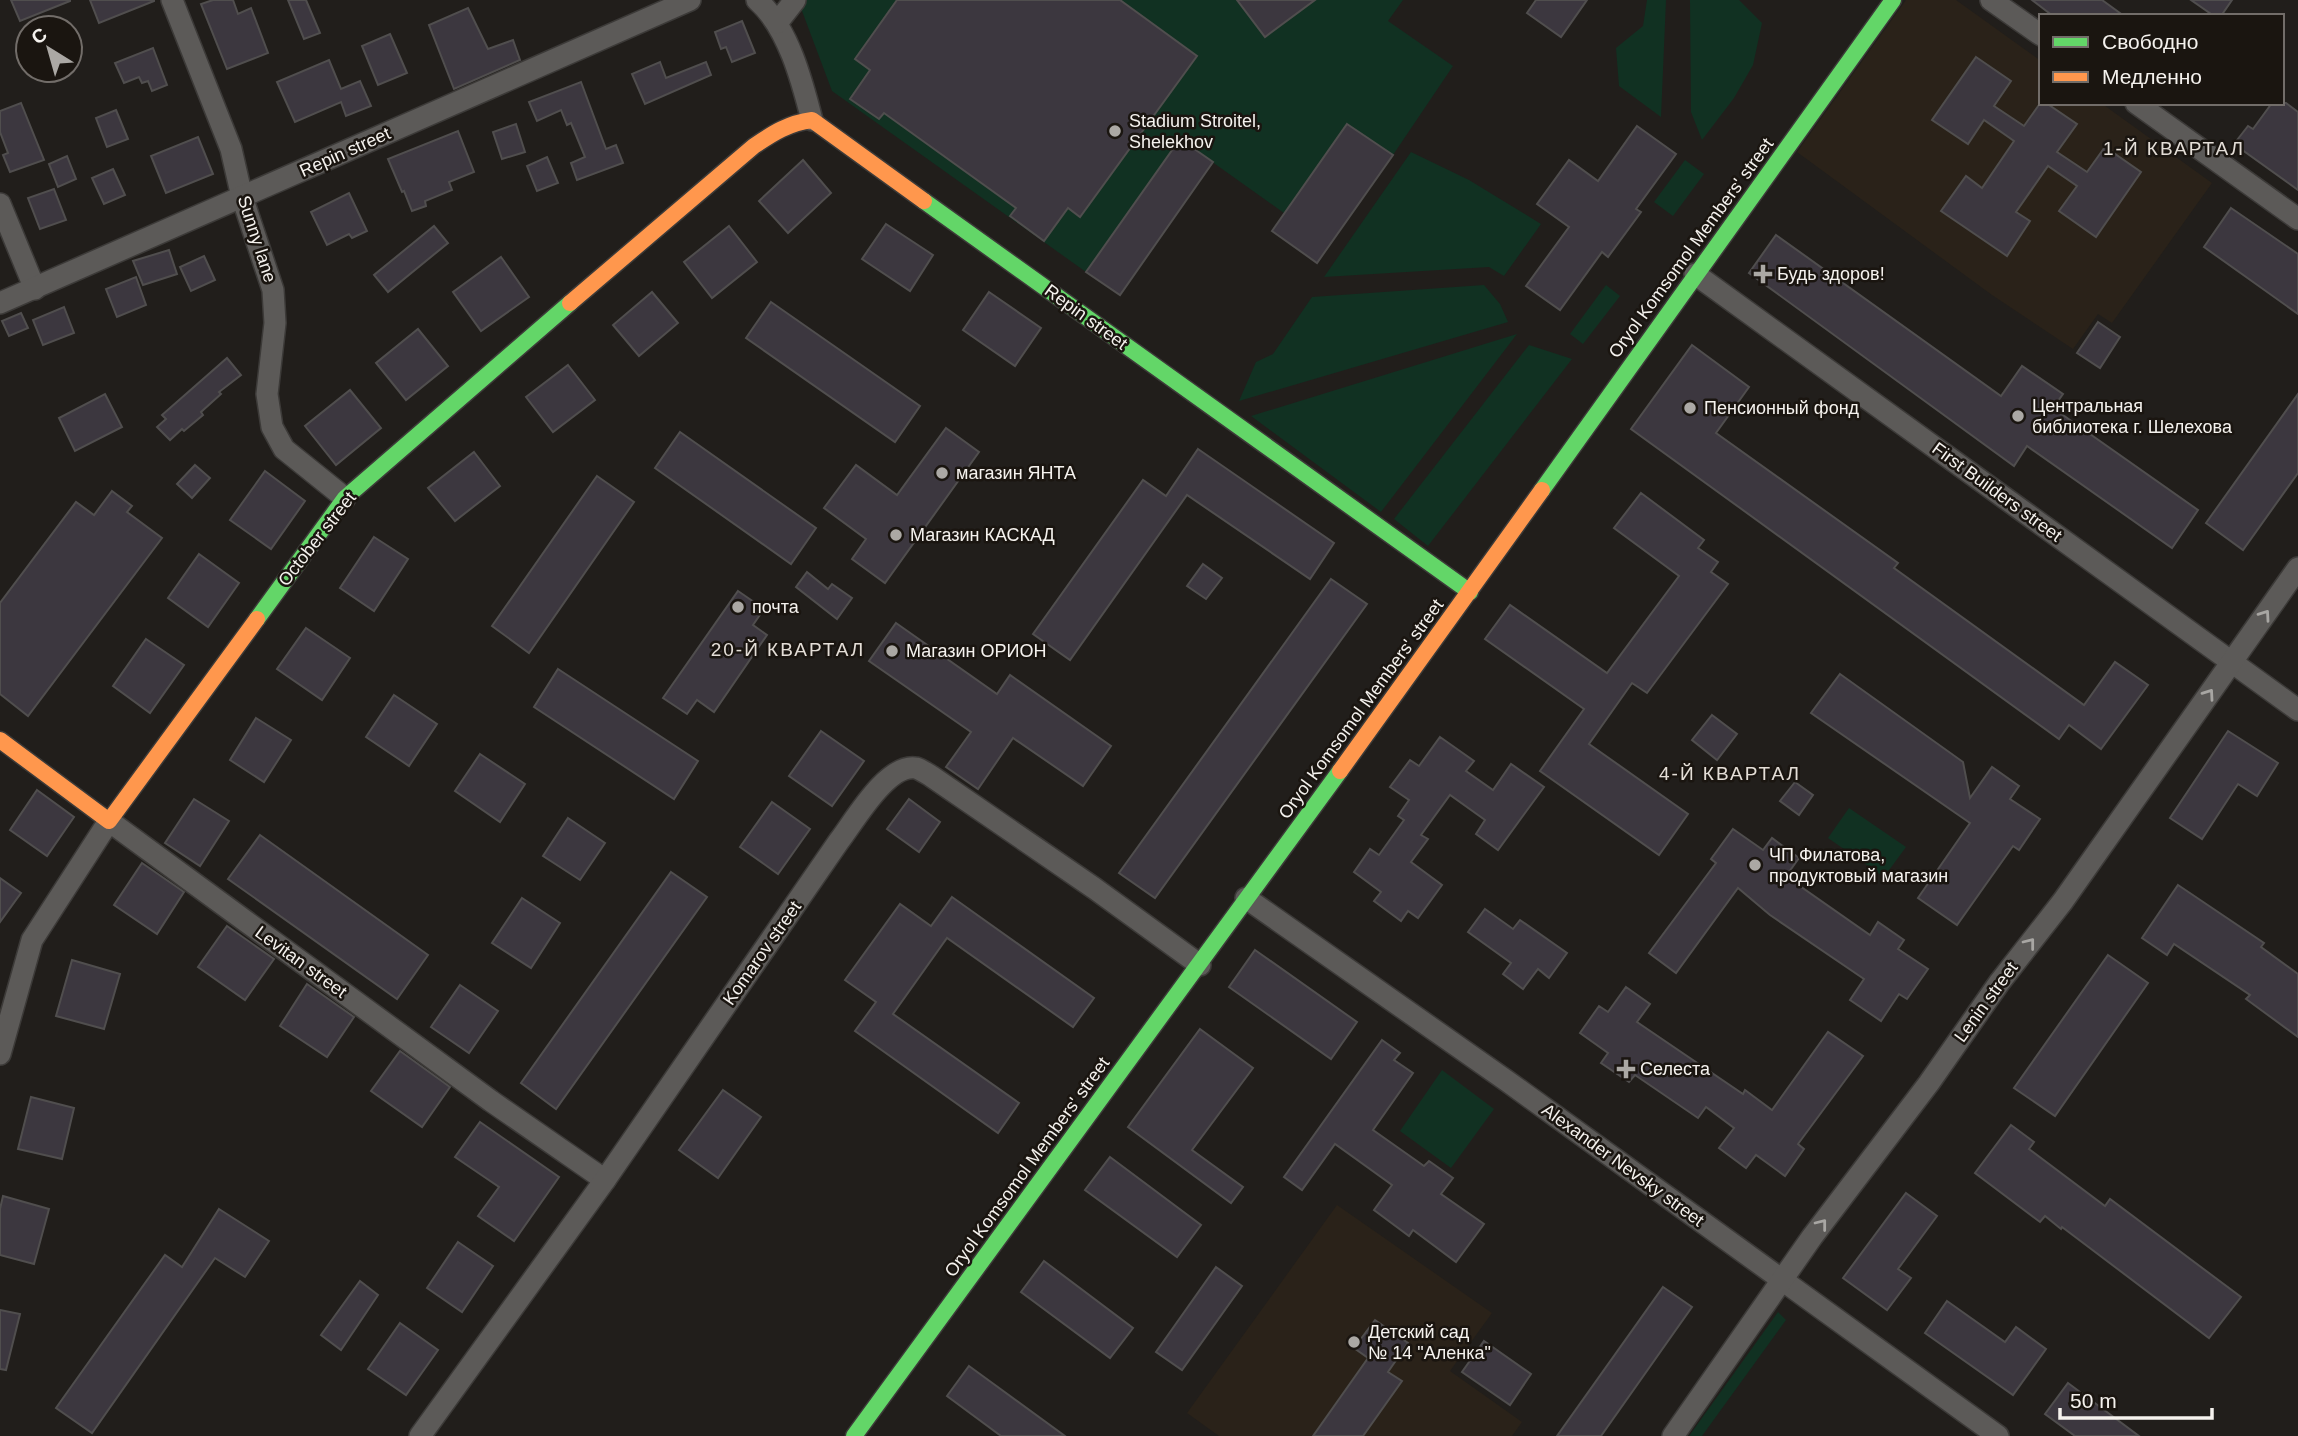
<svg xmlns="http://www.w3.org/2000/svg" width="2298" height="1436" font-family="Arial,sans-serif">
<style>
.built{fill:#2a2219}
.green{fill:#113122}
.building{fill:#3c373f;stroke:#504e4e;stroke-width:2}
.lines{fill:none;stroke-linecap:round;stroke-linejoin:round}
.street-casing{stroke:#3c3a38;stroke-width:24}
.fast-casing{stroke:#3c3a38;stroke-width:19}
.slow-casing{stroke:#3c3a38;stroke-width:19}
.street{stroke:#5c5a58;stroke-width:21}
.fast{stroke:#63d668;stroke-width:16}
.slow{stroke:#ff974d;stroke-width:16}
.oneway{stroke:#a8a6a3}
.poi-dot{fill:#aba8a4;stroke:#1a1510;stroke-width:2.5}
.labels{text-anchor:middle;stroke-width:5;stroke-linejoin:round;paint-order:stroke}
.poi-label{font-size:18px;fill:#f5f2ee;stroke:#1a1510;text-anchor:start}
.street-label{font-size:18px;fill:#f5f2ee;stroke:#1a1510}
.neighbourhood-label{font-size:19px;letter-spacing:2px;fill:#e4ded7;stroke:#1a1510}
</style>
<rect width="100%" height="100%" fill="#211e1b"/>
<!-- built -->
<g class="built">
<path d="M1906 0H1956L2041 61V103H2101L2212 183 2112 323 2098 314 2073 349 1992 295 1797 152Z"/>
<path d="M1337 1205 1492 1313 1450 1371 1522 1422 1512 1436H1219L1187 1413Z"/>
</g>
<!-- green -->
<g class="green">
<path d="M801 0H1403L1388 21 1453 66 1393 155 1347 124 1284 213 1180 139 1086 272 832 91 799 3Z"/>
<path d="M1647 0H1666L1661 117 1619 86 1616 48 1643 26Z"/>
<path d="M1690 0H1739L1762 23 1753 65 1734 98 1702 140 1691 112Z"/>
<path d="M1411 152 1469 180 1541 224 1504 276 1489 267 1324 277Z"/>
<path d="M1685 160 1704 174 1673 216 1654 202Z"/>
<path d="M1484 285 1500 304 1508 322 1239 401 1256 362 1273 354 1312 297Z"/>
<path d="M1606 285 1620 296 1583 344 1570 334Z"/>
<path d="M1517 334 1381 512 1251 416Z"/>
<path d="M1529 345 1572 359 1428 546 1394 519Z"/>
<path d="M1849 808 1906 847 1884 877 1828 838Z"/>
<path d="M1442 1070 1494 1109 1451 1168 1400 1131Z"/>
<path d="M1778 1312 1786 1320 1702 1436H1689Z"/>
</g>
<!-- building -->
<g class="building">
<path d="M11 0H70V1L20 21Z"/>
<path d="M90 0H154V1L99 23Z"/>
<path d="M213 0H233L238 14 251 8 268 53 227 69 201 4Z"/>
<path d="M288 0H306L320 33 304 39Z"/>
<path d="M897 0H1120L1197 56 1080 217 1068 208 1044 241 1010 216 1016 208 884 113 879 119 850 99 870 70 855 59Z"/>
<path d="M1237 0H1315L1265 37Z"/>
<path d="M1536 0H1587L1561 37 1527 13Z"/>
<path d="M2032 0H2102L2124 16H2053Z"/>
<path d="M2191 0H2232L2221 16H2214Z"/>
<path d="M468 8 488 49 513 40 520 60 454 89 429 25Z"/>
<path d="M742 21 755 53 732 62 726 47 721 49 715 32Z"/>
<path d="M390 34 407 73 378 85 362 46Z"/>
<path d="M153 48 167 85 152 91 148 81 142 83 139 77 124 83 115 63Z"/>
<path d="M1976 57 2011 81 1994 106 2024 126 2041 102 2046 103 2077 124 2057 152 2087 172 2105 147 2141 172 2096 237 2059 211 2077 186 2048 166 2016 212 2030 221 2007 256 1941 211 1966 176 1982 188 2014 141 1984 120 1968 144 1932 120Z"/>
<path d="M329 60 341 89 360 81 371 106 346 116 341 102 295 122 277 82Z"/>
<path d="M660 62 666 78 706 62 711 75 645 104 632 74Z"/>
<path d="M581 82 606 149 616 145 623 163 577 180 571 163 585 157 571 123 567 125 561 110 537 121 529 102Z"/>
<path d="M21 103 44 160 10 172 3 155 8 153 0 132V111Z"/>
<path d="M2272 103H2286L2298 112V190L2234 144 2248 126 2253 129Z"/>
<path d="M116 110 128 139 107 147 96 118Z"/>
<path d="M516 124 525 152 502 159 493 132Z"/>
<path d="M1347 124 1393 155 1317 263 1272 231Z"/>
<path d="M1637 126 1676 154 1636 209 1641 212 1608 257 1602 252 1560 310 1526 286 1569 227 1537 204 1569 160 1598 181Z"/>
<path d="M458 131 474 172 449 182 452 190 425 201 426 206 412 211 404 191 402 192 388 159Z"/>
<path d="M198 137 213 174 166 193 151 156Z"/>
<path d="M1180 139 1213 162 1120 295 1086 272Z"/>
<path d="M67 156 76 179 58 187 49 164Z"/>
<path d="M547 157 558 183 537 191 527 166Z"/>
<path d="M803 160 831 193 788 233 759 201Z"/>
<path d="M113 169 125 195 104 204 92 178Z"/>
<path d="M54 189 66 220 40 229 28 198Z"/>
<path d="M349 193 367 231 352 238 349 234 327 245 311 212Z"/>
<path d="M2231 208 2298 254V314L2204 247Z"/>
<path d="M886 224 933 255 910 291 862 259Z"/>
<path d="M434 226 448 243 388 292 374 275Z"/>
<path d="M729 226 757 262 712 298 684 262Z"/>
<path d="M1776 235 2001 396 2022 366 2063 394 2053 408 2198 510 2172 548 2027 446 2014 466 1749 273Z"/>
<path d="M169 250 177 274 143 285 133 261Z"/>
<path d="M204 256 215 280 191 291 180 267Z"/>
<path d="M501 257 529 297 481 331 453 292Z"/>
<path d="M136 277 146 305 117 317 106 289Z"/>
<path d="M652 292 678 323 639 356 613 325Z"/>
<path d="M989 292 1041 328 1015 366 963 330Z"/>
<path d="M771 302 920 406 895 442 746 338Z"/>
<path d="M64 307 74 333 43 345 33 320Z"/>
<path d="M21 313 28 328 9 336 2 321Z"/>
<path d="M2098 322 2120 337 2100 368 2077 353Z"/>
<path d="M418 329 448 366 406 400 376 363Z"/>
<path d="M1692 345 1749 387 1716 433 1898 563 1894 568 2084 705 2115 662 2148 685 2101 749 2069 725 2059 739 1631 429Z"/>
<path d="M227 358 241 375 219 392 221 394 201 412 203 415 184 431 182 429 170 440 157 427 166 419 162 415Z"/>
<path d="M568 365 595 400 553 432 526 397Z"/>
<path d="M350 390 381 428 336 465 305 426Z"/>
<path d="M105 394 122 427 75 451 59 418Z"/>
<path d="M2298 394V473L2243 550 2206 523Z"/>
<path d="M946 428 979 452 885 583 852 559 866 539 824 508 856 465 897 495Z"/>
<path d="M680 432 816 528 791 564 655 468Z"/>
<path d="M1198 449 1334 543 1310 579 1187 495 1070 660 1033 634 1143 480 1166 496Z"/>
<path d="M474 452 500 486 455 521 428 488Z"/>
<path d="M195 465 210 478 192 498 177 484Z"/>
<path d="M265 471 305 501 271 549 230 520Z"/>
<path d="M597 476 634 502 529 653 492 626Z"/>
<path d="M112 491 132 506 127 512 162 538 28 716 0 694V603L76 502 94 515Z"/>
<path d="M1641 493 1704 540 1698 548 1718 562 1711 572 1728 584 1647 693 1632 683 1589 744 1688 814 1659 855 1540 771 1584 709 1485 639 1510 605 1607 673 1679 576 1614 528Z"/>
<path d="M374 537 408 559 374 611 340 588Z"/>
<path d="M199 554 239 583 208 627 168 598Z"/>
<path d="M1203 564 1222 578 1206 599 1187 586Z"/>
<path d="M807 572 828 589 832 584 852 598 837 619 796 587Z"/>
<path d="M1331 579 1367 604 1155 898 1119 873Z"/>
<path d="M738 591 764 609 753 625 767 635 714 712 697 700 687 714 663 698Z"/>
<path d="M896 623 997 694 1010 675 1111 746 1083 786 1013 738 978 789 946 767 971 732 869 661Z"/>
<path d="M306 628 350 658 322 700 277 669Z"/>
<path d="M146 639 184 665 150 713 113 686Z"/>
<path d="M558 669 698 761 674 799 534 707Z"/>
<path d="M1840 674 1963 762 1970 798 1992 767 2019 786 2010 799 2040 819 2019 850 2013 846 1957 925 1918 898 1970 823 1811 713Z"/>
<path d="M394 695 437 724 409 766 366 737Z"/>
<path d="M1712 715 1737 734 1717 760 1692 740Z"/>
<path d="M256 718 291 740 264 782 230 760Z"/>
<path d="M821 731 864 761 832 806 789 776Z"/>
<path d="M2228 731 2278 763 2257 796 2238 784 2202 839 2170 818Z"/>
<path d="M1440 737 1474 761 1466 771 1493 790 1511 764 1544 787 1498 850 1476 834 1485 820 1450 795 1421 835 1428 839 1411 862 1442 885 1418 918 1408 911 1401 921 1374 901 1381 892 1354 872 1370 849 1379 855 1404 820 1398 816 1409 800 1390 787 1410 760 1419 766Z"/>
<path d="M480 754 525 784 500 822 455 791Z"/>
<path d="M1795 782 1813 795 1799 815 1780 801Z"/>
<path d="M37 790 74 817 47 856 10 830Z"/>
<path d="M194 799 229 821 200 866 165 843Z"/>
<path d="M909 799 940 822 919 852 887 829Z"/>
<path d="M772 802 810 829 778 874 740 847Z"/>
<path d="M568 818 605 843 580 880 543 856Z"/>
<path d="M1733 829 1763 850 1772 838 1799 858 1784 879 1794 882 1870 935 1878 922 1904 940 1898 949 1928 969 1907 999 1899 994 1881 1021 1850 1000 1864 979 1770 915 1738 888 1676 973 1649 953 1716 863 1711 859Z"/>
<path d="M260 835 428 955 397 999 228 879Z"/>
<path d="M142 863 184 892 157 934 114 905Z"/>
<path d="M671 872 707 897 556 1109 521 1083Z"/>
<path d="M0 878 21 893 0 922Z"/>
<path d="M2178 885 2264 943 2261 947 2298 974V1037L2246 999 2250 995 2174 944 2167 955 2142 938Z"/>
<path d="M952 897 1094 998 1073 1027 947 938 893 1014 1019 1103 998 1133 855 1031 876 1002 845 980 900 904 931 926Z"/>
<path d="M522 898 560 923 531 968 492 943Z"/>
<path d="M1485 909 1513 929 1520 920 1567 953 1549 978 1538 969 1523 989 1503 974 1511 963 1468 932Z"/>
<path d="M227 926 274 959 245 1000 198 967Z"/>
<path d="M1255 950 1357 1022 1331 1059 1229 987Z"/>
<path d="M2108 955 2148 983 2055 1116 2014 1088Z"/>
<path d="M72 960 120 974 104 1029 56 1016Z"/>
<path d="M307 984 354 1017 327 1057 280 1026Z"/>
<path d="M460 985 498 1011 469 1053 431 1027Z"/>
<path d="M1626 987 1650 1004 1637 1022 1743 1094 1745 1090 1772 1110 1828 1032 1863 1056 1798 1144 1804 1149 1785 1176 1756 1155 1746 1168 1719 1148 1734 1128 1706 1107 1698 1118 1635 1075 1629 1082 1601 1063 1608 1053 1580 1033 1599 1006 1608 1012Z"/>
<path d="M1200 1029 1253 1068 1192 1150 1243 1187 1231 1203 1128 1127Z"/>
<path d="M1382 1040 1400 1053 1394 1060 1413 1073 1373 1130 1424 1166 1429 1161 1453 1178 1441 1194 1484 1224 1456 1262 1413 1230 1409 1236 1374 1210 1392 1185 1335 1144 1302 1190 1284 1177Z"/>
<path d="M400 1051 450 1087 422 1127 371 1091Z"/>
<path d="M723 1090 761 1117 718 1178 679 1150Z"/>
<path d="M31 1097 74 1108 62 1159 18 1149Z"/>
<path d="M480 1122 559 1177 514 1241 478 1216 499 1187 455 1157Z"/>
<path d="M2011 1125 2034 1142 2029 1149 2105 1206 2110 1199 2241 1297 2209 1338 2062 1227 2061 1229 2045 1216 2040 1222 1975 1173Z"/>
<path d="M1110 1157 1201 1225 1177 1257 1085 1190Z"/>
<path d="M1906 1193 1937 1216 1898 1269 1911 1278 1887 1310 1843 1278Z"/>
<path d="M3 1196 49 1209 34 1264 0 1255V1209Z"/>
<path d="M219 1209 269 1241 245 1277 215 1258 92 1433 56 1408 165 1255 182 1267Z"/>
<path d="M458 1242 493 1266 462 1312 427 1288Z"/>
<path d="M1044 1261 1133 1328 1110 1358 1021 1292Z"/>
<path d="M1216 1267 1242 1286 1182 1370 1156 1352Z"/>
<path d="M360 1281 378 1295 341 1350 321 1335Z"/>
<path d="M1663 1287 1692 1307 1601 1436H1557Z"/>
<path d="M1947 1301 2005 1342 2016 1327 2046 1349 2013 1395 1925 1333Z"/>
<path d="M0 1310 20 1314 6 1370 0 1369Z"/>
<path d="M1375 1320 1408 1343 1388 1372 1402 1381 1363 1436H1313L1368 1358 1354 1348Z"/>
<path d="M400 1323 438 1350 406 1395 368 1369Z"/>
<path d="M1484 1341 1531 1374 1510 1405 1462 1372Z"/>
<path d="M969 1366 1065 1436H1001L947 1396Z"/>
<path d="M2068 1383 2139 1436H2075L2045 1414Z"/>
</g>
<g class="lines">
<!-- street casing -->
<g class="street-casing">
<g id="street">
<path d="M172 0 231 149 242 197 273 290 275 323 267 394 272 427 284 449 345 498"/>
<path d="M757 0C788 27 802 81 812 120"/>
<path d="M1991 0 2041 35"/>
<path d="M777 23 795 0"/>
<path d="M2136 103 2298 219"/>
<path d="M0 204 35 289"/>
<path d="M1695 274 2298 710"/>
<path d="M0 303 690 0"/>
<path d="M1246 898 1507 1081 1998 1436"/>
<path d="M0 1054 32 940 109 821 491 1101 605 1180"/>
<path d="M420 1436 605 1180 839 841C854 822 887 763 916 768 920 769 926 773 931 776L1094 888 1200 965"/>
<path d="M1673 1436 1812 1237 1929 1083 1999 983 2063 901 2298 568"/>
</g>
</g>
<!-- fast casing -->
<g class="fast-casing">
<g id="fast">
<path d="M924 201 1470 592"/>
<path d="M1542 490 1893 0"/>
<path d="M257 619 345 498 570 303"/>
<path d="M854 1436 1340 771"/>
</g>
</g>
<!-- slow casing -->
<g class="slow-casing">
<g id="slow">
<path d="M570 303 754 146C773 133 789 123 812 120L924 201"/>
<path d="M0 740 109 821 257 619"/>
<path d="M1340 771 1542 490"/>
</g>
</g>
<!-- street -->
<use href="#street" class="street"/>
<!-- fast -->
<use href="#fast" class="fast"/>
<!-- slow -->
<use href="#slow" class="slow"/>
</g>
<!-- one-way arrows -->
<defs><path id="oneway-chevron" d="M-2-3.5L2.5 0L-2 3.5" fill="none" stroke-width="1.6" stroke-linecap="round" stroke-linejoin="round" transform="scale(1.75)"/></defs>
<g class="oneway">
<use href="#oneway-chevron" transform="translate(2265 615) rotate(-55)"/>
<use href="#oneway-chevron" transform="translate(2209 694) rotate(-55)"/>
<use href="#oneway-chevron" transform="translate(2030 943) rotate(-52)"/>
<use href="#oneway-chevron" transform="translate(1822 1224) rotate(-52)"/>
</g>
<!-- markers -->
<g class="poi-dot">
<circle cx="1115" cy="131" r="7"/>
<path d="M1759.5 263.5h7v7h7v7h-7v7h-7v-7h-7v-7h7z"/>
<circle cx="1690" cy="408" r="7"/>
<circle cx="2018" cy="416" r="7"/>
<circle cx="942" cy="473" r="7"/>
<circle cx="896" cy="535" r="7"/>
<circle cx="738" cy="607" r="7"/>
<circle cx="892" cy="651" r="7"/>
<circle cx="1755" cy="865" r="7"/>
<path d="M1622.5 1058.5h7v7h7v7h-7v7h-7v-7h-7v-7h7z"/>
<circle cx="1354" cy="1342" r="7"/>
</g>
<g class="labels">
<!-- poi labels -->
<g class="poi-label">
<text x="1129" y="127">Stadium Stroitel,<tspan x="1129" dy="21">Shelekhov</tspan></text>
<text x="1777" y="280">Будь здоров!</text>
<text x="2032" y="412">Центральная<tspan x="2032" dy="21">библиотека г. Шелехова</tspan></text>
<text x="1704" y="414">Пенсионный фонд</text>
<text x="956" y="479">магазин ЯНТА</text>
<text x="910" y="541">Магазин КАСКАД</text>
<text x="752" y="613">почта</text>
<text x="906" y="657">Магазин ОРИОН</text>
<text x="1769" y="861">ЧП Филатова,<tspan x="1769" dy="21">продуктовый магазин</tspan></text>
<text x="1640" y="1075">Селеста</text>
<text x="1368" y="1338">Детский сад<tspan x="1368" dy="21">№ 14 "Аленка"</tspan></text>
</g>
<!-- street labels -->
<g class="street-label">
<text transform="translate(345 152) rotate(-24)" y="6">Repin street</text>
<text transform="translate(257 239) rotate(72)" y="6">Sunny lane</text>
<text transform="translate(1691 248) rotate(-54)" y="6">Oryol Komsomol Members' street</text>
<text transform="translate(1086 317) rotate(36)" y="6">Repin street</text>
<text transform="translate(1997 492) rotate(36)" y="6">First Builders street</text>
<text transform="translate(317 539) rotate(-52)" y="6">October street</text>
<text transform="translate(1361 709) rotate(-54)" y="6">Oryol Komsomol Members' street</text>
<text transform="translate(762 953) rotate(-55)" y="6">Komarov street</text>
<text transform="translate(301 962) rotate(36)" y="6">Levitan street</text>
<text transform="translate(1986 1002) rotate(-54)" y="6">Lenin street</text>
<text transform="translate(1623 1165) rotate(36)" y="6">Alexander Nevsky street</text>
<text transform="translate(1027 1167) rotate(-54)" y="6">Oryol Komsomol Members' street</text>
</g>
<!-- neighbourhood labels -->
<g class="neighbourhood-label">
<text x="2174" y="155">1-Й КВАРТАЛ</text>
<text x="788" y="656">20-Й КВАРТАЛ</text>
<text x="1730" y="780">4-Й КВАРТАЛ</text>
</g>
</g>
<!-- legend -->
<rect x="2039" y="14" width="245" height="91" fill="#1a1510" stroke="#726d69" stroke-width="2"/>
<rect x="2053" y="37" width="35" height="10" fill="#63d668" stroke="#726d69" stroke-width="2"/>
<text x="2102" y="49" font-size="21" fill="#f5f2ee">Свободно</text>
<rect x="2053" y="72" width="35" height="10" fill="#ff974d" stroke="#726d69" stroke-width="2"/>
<text x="2102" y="84" font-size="21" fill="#f5f2ee">Медленно</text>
<!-- north arrow -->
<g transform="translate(49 49) rotate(323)"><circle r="33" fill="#1a1510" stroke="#726d69" stroke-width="2"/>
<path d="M0-5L12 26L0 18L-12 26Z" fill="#aba8a4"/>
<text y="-10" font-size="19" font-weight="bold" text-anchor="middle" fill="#f5f2ee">С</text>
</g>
<!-- scale -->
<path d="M2060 1408v10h152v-10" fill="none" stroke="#f5f2ee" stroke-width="3.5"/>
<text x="2070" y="1408" font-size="21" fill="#f5f2ee" stroke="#1a1510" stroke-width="5" paint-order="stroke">50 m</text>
</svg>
